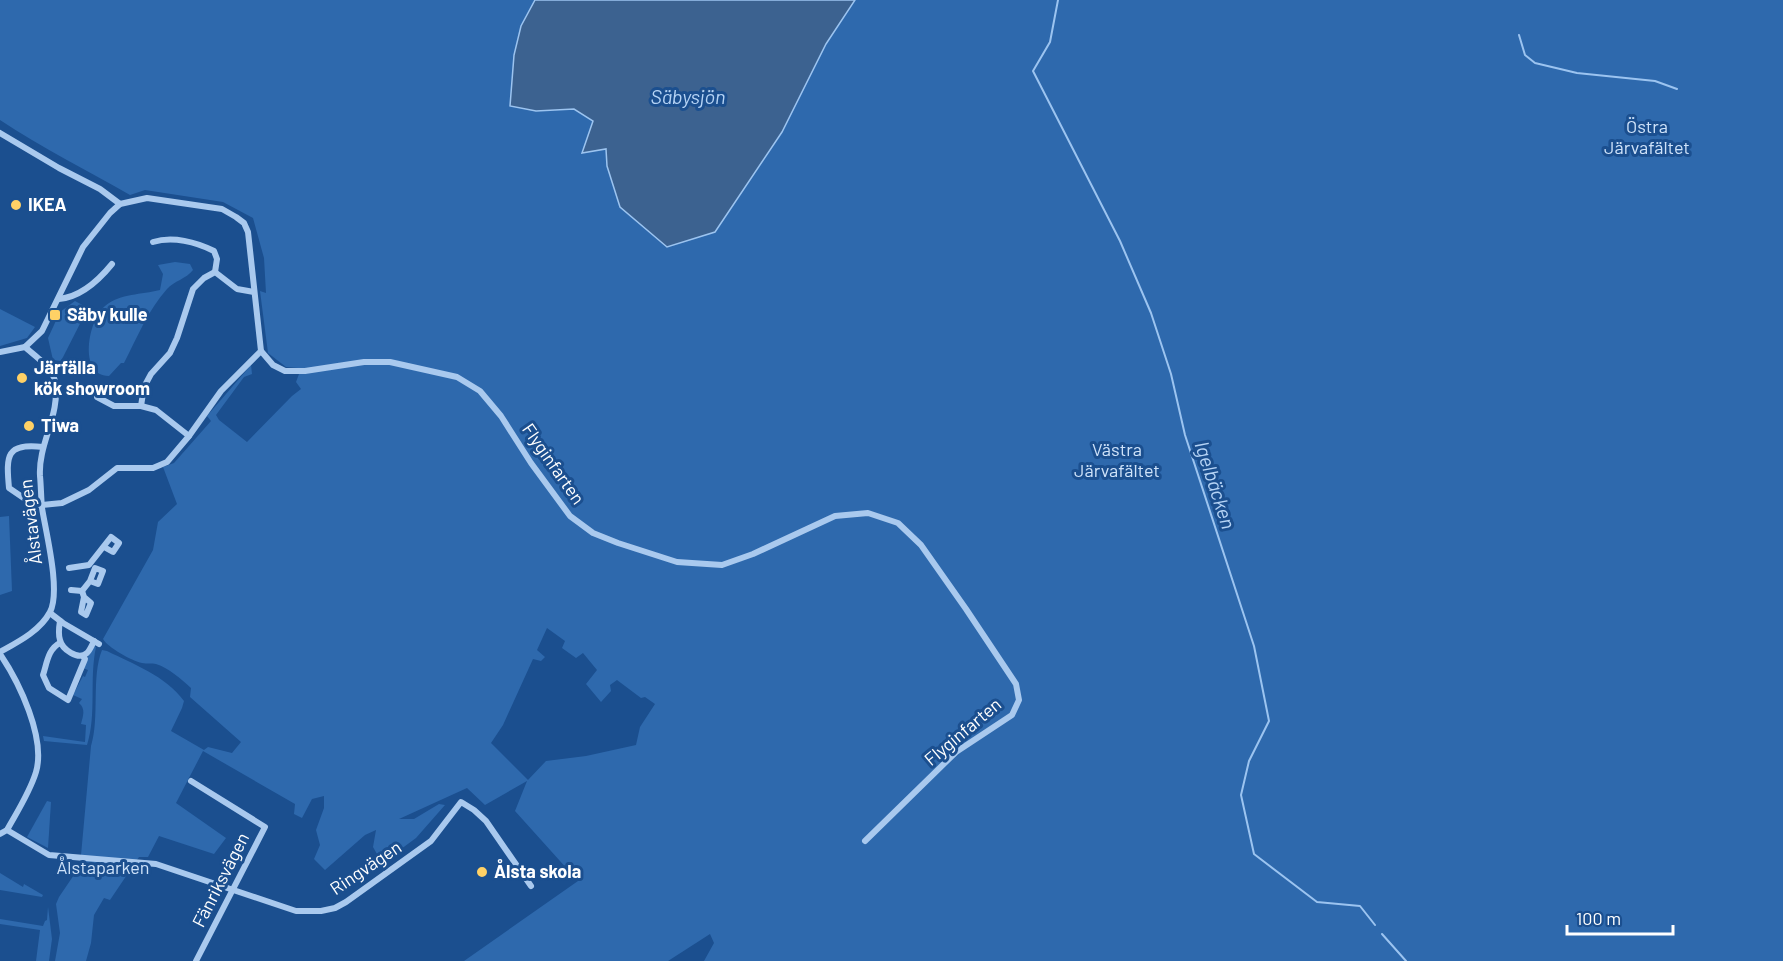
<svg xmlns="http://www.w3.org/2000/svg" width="1783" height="961" font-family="Barlow,sans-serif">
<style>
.green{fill:#2e69ad;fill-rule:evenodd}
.water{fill:#3c6290;stroke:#9cc4f0;stroke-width:1.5}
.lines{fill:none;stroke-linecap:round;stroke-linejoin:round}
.stream{stroke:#9cc4f0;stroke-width:2}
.street{stroke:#a9c9ee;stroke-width:6}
.poi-dot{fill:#ffd166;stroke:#1b4f8f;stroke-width:2}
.labels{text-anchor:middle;stroke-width:6;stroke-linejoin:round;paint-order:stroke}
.park-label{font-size:18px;fill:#cfe3fa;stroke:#1b4f8f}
.poi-label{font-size:18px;font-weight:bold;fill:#fff;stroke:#1b4f8f;text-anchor:start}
.street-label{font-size:18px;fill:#fff;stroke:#1b4f8f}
.water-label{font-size:20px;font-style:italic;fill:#b5d3f5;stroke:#1b4f8f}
</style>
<rect width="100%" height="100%" fill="#1b4f8f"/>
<!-- green -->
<g class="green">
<path d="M0 0H1783V961H704L714 943 710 934 668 961H464L578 881 515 811 527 781 485 805 467 788 399 819H414L439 804 445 805 416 838 382 863 373 847 376 830 365 835 325 870 314 859 320 845 316 830 324 808V796L312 799 302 818 294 814 295 804 203 751 176 803 226 838 214 854 159 836 148 857H139L110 900 104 898 94 915 91 943 86 961H55L60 933 56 904 59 897 80 866 91 746C100 717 91 677 102 650L107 651C133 664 166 676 184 701L182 708 171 731 204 750 208 747 232 753 241 742 190 697 191 688C181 679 169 668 156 664 152 663 147 664 142 663 132 661 107 647 103 639L153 550 158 522 177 504 163 467 174 463 211 421 207 416 251 365 252 374 244 377 216 415 219 420 247 442 292 396 301 389 296 382 299 374 298 368 286 367 268 353 260 291 266 293 264 258 253 218 223 202 145 190 130 195C87 170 42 148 0 120ZM547 628 565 641 562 648 576 658 583 653 597 670 586 684 601 702 611 691 610 685 617 680 641 698 645 697 655 704 640 727 636 745 586 756 546 761 528 780 491 743 503 725 533 659 541 661 545 657 537 650Z"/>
<path d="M175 262 190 264 193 270C186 279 174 281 167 289 148 310 137 338 124 363H121L109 376C78 376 88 320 105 306 121 293 141 295 160 290L163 274 158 265Z"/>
<path d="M75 301 88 308 61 361 53 360 48 338 60 312Z"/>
<path d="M0 309 35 327 27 338 0 346Z"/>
<path d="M9 516 12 591 0 595V517Z"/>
<path d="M93 646 96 647C89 679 97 714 87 745L44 741 43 736 85 742 86 725 81 724C83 716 86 709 79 703L82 699 73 695 83 676 85 677 88 670 83 668Z"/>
<path d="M47 801 51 802 48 848 27 837Z"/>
<path d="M0 873 23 887 24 884 43 895 42 897 0 890Z"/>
<path d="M48 907 52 939 49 961H36L40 930 0 924V919L43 926 45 921 47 920Z"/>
</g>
<!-- water -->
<path class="water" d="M535 0H855L826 44 782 132 715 232 667 247 620 207 607 166 606 149 582 153 593 121 574 109 536 111 510 106 514 55 521 26Z"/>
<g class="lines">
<!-- stream -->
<g class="stream">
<path d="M1058 0 1050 42 1033 71 1120 241 1151 313 1171 374 1185 435 1254 646 1269 721 1249 761 1241 795 1254 854 1317 902 1360 906 1375 925"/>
<path d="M1519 35 1525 55 1535 63 1577 73 1655 81 1677 89"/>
<path d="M1382 934 1406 961"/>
</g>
<!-- street -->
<g class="street">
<path d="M0 133 59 168 100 189 120 204"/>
<path d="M153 242C173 236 196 242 214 251L217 259 215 272"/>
<path d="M59 299C80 297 99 280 112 264"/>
<path d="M0 352 25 347 42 331 83 247 110 213 120 204 147 198 222 209 236 217 244 223 248 232 261 351 273 365 285 371H305L364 362H390L457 377 480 391 501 416 531 463 570 516 593 533 618 543 677 562 722 565 753 554 835 516 868 513 898 523 921 545 966 609 1016 684 1019 700 1012 715 956 752 865 841"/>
<path d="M95 389 97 397 114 406H141L156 410 189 436"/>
<path d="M141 406 144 387 151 374 170 353 177 338 193 289 204 278 215 272 237 289 254 292"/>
<path d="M43 447C6 443 6 455 9 488L31 503 42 505 62 503 89 490 117 468H153L167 462 189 436 221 391 261 351"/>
<path d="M69 568 89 565 111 537 119 543 113 552 104 547"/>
<path d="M71 590 82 591 90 581 95 568 103 571 98 584 90 581"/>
<path d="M82 591 84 597 81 612 86 615 91 603 84 597"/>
<path d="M50 613 63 623 99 644"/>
<path d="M60 621C59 627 58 634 60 640 62 649 78 661 87 653 90 650 92 645 94 641"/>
<path d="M60 643C48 649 47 663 43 675L49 688 68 700 85 659 83 656"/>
<path d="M0 652C18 642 40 631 50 612 61 591 46 533 42 508 41 497 41 486 40 476 38 443 61 415 55 381 52 367 35 356 25 347"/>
<path d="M0 654C19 682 46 738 36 772 30 792 17 812 7 830L0 834"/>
<path d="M191 781 265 827 196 961"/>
<path d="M7 830 49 855 156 864 296 911H321L335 908 346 902 431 841 461 802 474 810 486 821 531 886"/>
</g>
</g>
<!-- markers -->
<g class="poi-dot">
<circle cx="16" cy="205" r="6"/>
<rect x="49" y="309" width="12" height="12" rx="3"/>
<circle cx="22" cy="378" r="6"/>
<circle cx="29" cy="426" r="6"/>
<circle cx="482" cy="872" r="6"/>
</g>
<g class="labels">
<!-- park labels -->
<g class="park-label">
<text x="1647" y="133">Östra<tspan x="1647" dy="21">Järvafältet</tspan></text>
<text x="1117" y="456">Västra<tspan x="1117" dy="21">Järvafältet</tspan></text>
<text x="103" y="874">Ålstaparken</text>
</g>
<!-- poi labels -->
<g class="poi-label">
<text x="28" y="211">IKEA</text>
<text x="67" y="321">Säby kulle</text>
<text x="34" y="374">Järfälla<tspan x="34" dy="21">kök showroom</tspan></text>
<text x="41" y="432">Tiwa</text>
<text x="494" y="878">Ålsta skola</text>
</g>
<!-- street labels -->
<g class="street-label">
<text transform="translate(553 464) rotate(55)" y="6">Flyginfarten</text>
<text transform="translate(31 522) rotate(-97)" y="6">Ålstavägen</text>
<text transform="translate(963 732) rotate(-40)" y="6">Flyginfarten</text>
<text transform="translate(366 868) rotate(-34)" y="6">Ringvägen</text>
<text transform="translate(221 880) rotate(-63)" y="6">Fänriksvägen</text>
</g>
<!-- water labels -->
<g class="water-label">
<text x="688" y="104">Säbysjön</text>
<text transform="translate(1215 485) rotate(72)" y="7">Igelbäcken</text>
</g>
</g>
<!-- scale -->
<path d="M1567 925v9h106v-9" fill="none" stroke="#ffffff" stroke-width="3"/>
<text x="1576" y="925" font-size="18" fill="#ffffff" stroke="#1b4f8f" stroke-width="4.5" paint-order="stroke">100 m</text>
</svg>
